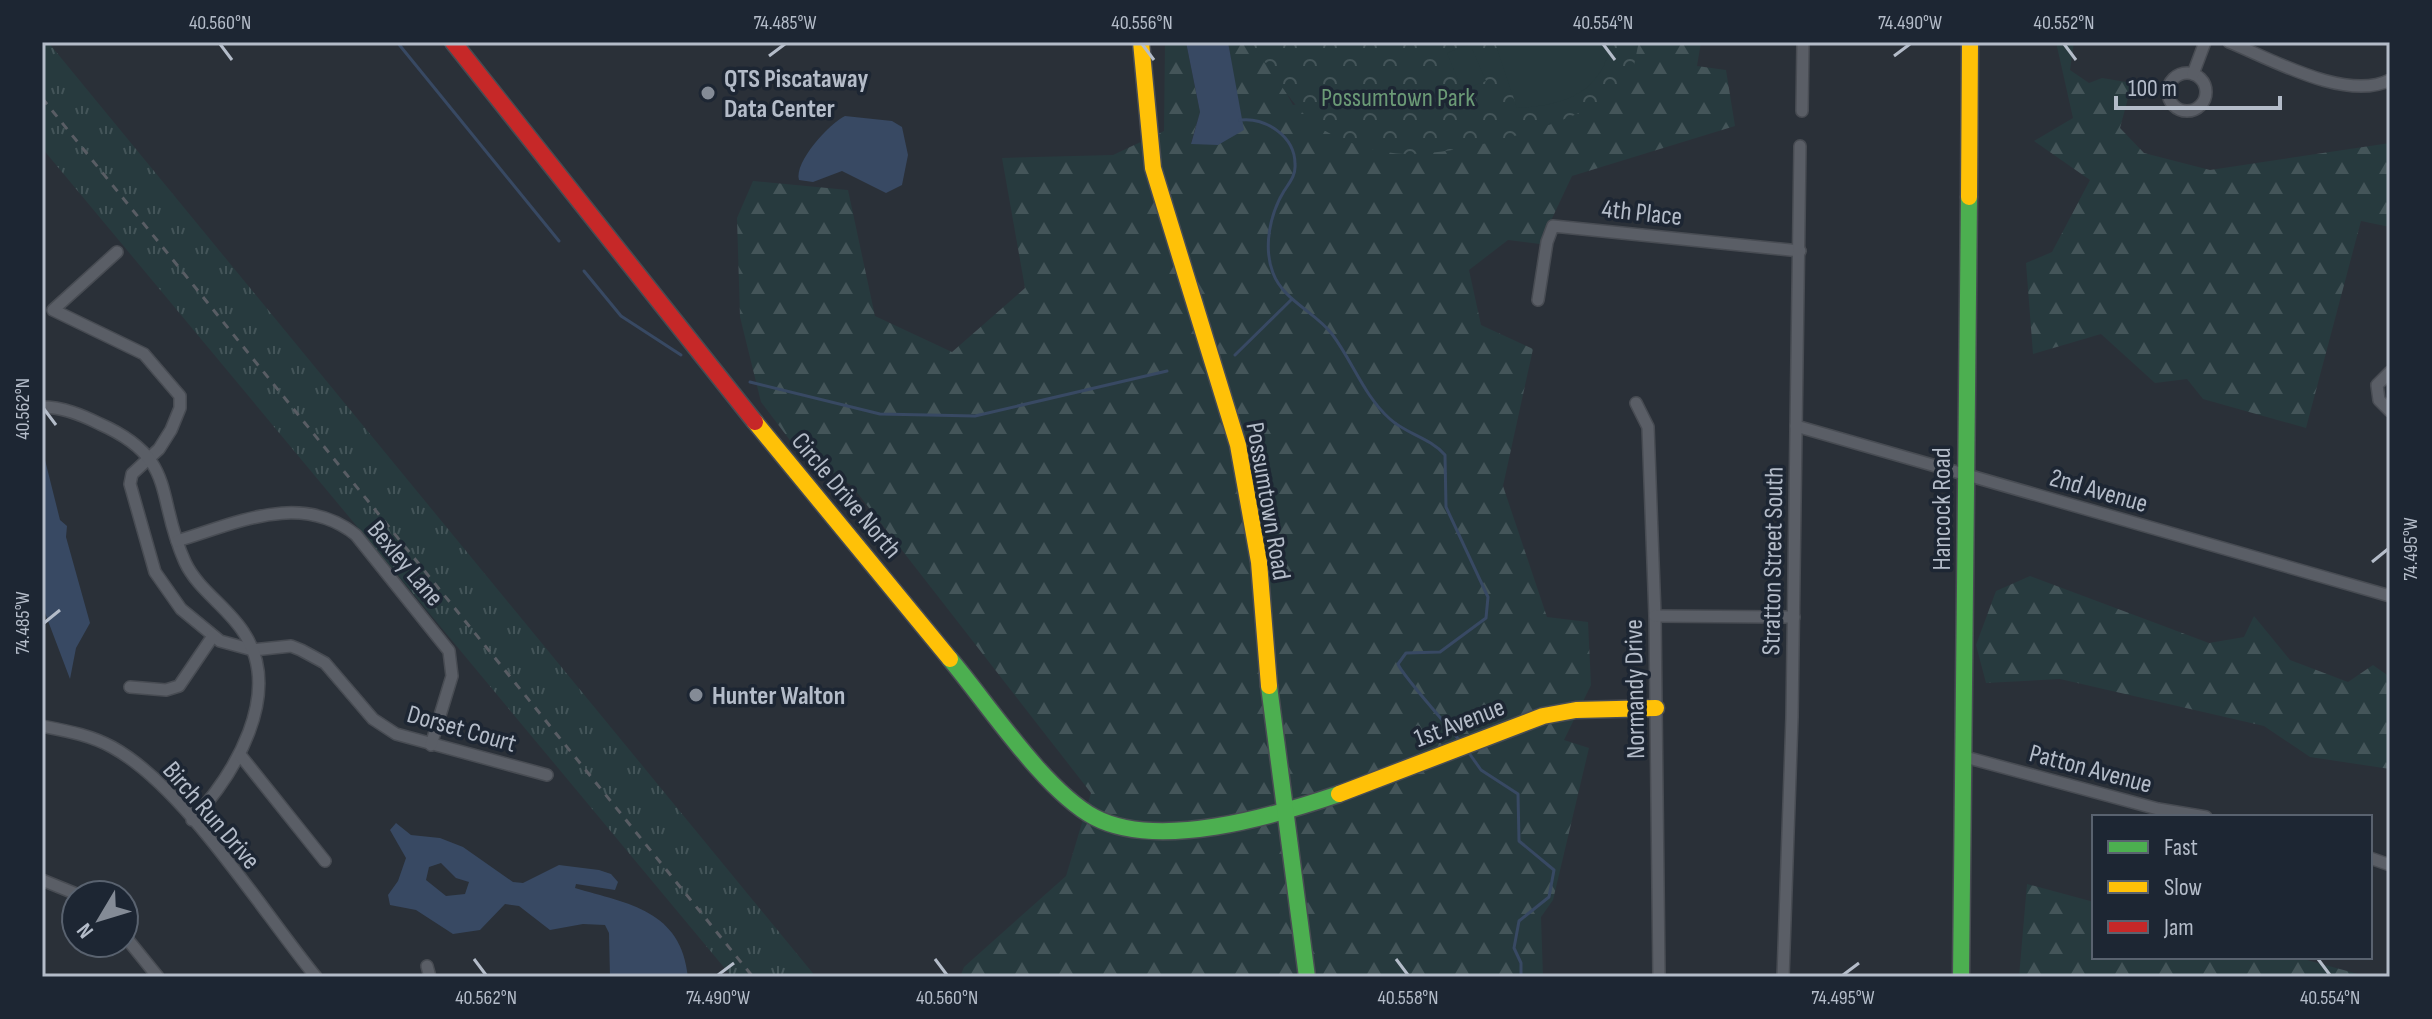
<svg xmlns="http://www.w3.org/2000/svg" width="2432" height="1019" font-family="'Sofia Sans Condensed',sans-serif">
<style>
.grass{fill:url(#grass-tufts)}
.forest{fill:url(#forest-firs)}
.park{fill:url(#park-crowns)}
.pitch{fill:#273a3e}
.water{fill:#384963;fill-rule:evenodd}
.lines{fill:none;stroke-linecap:round;stroke-linejoin:round}
.stream{stroke:#384963;stroke-width:3}
.street-casing{stroke:#484c53;stroke-width:14}
.fast-casing{stroke:#484c53;stroke-width:19}
.slow-casing{stroke:#484c53;stroke-width:19}
.jam-casing{stroke:#484c53;stroke-width:19}
.street{stroke:#5a5e66;stroke-width:11}
.fast{stroke:#4caf50;stroke-width:16}
.slow{stroke:#ffc107;stroke-width:16}
.jam{stroke:#c62828;stroke-width:16}
.rail{stroke:#595d64;stroke-width:3;stroke-dasharray:8 8;stroke-linecap:butt}
.ticks{fill:none;stroke:#b4bcc9;stroke-width:3}
.poi-dot{fill:#848b96;stroke:#1d2633;stroke-width:3}
.labels{text-anchor:middle;stroke-width:7;stroke-linejoin:round;paint-order:stroke}
.poi-label{font-size:26px;font-weight:bold;fill:#b4bcc9;stroke:#1d2633;text-anchor:start}
.park-label{font-size:26px;fill:#6b9a76;stroke:#1d2633}
.street-label{font-size:26px;fill:#b4bcc9;stroke:#1d2633}
.neatline{fill:none;stroke:#b4bcc9;stroke-width:3}
.ticks-label{font-size:20px;text-anchor:middle;fill:#b4bcc9}
</style>
<defs>
<pattern id="grass-tufts" width="24" height="20" patternUnits="userSpaceOnUse" patternTransform="scale(2)"><rect width="24" height="20" fill="#273a3e"/><path d="M3 7l-1-3M5 7V3M7 7l1-3M15 17l-1-3M17 17v-4M19 17l1-3" fill="none" stroke="#445559"/></pattern>
<pattern id="forest-firs" width="22" height="20" patternUnits="userSpaceOnUse" patternTransform="scale(2)"><rect width="22" height="20" fill="#273a3e"/><path d="M5 1l3.5 6h-7zM16 11l3.5 6h-7z" fill="#445559"/></pattern>
<pattern id="park-crowns" width="20" height="18" patternUnits="userSpaceOnUse" patternTransform="scale(2)"><rect width="20" height="18" fill="#273a3e"/><path d="M2 6a3 3 0 1 1 6 0M12 15a3 3 0 1 1 6 0" fill="none" stroke="#445559"/></pattern>
</defs>
<rect width="100%" height="100%" fill="#2a3038"/>
<!-- grass -->
<path class="grass" d="M42 42H48L816 977H732L42 148Z"/>
<!-- forest -->
<g class="forest">
<path d="M1165 42H1186L1200 112 1191 143 1235 85 1228 42H1250L1275 72 1293 105 1636 42H1701L1697 66 1726 70 1735 126 1572 176 1540 244 1508 240 1469 270 1481 325 1533 349 1503 486 1547 617 1588 622 1591 685 1564 740 1589 748 1553 900 1541 917 1543 977H960L964 967 1066 876 1091 793 852 486 795 447 761 402 740 317 737 218 753 181 848 190 875 316 952 352 1025 288 1002 158 1113 155 1164 131Z"/>
<path d="M2056 42H2074L2070 70 2089 83 2102 78 2132 83 2120 128 2144 153 2210 170 2390 143V227L2361 221 2306 428 2203 399 2187 379 2155 383 2101 334 2033 354 2026 263 2052 252 2090 180 2034 141 2073 118Z"/>
<path d="M2030 576 2209 643 2244 637 2254 616 2290 660 2348 682 2373 665 2390 677V769L2310 757 2264 726 2060 679 1986 683 1976 645 1996 591Z"/>
<path d="M2027 884 2094 902V957H2296L2369 977H2019Z"/>
</g>
<!-- park -->
<path class="park" d="M1250 42H1639C1636 53 1634 74 1627 82 1593 122 1443 161 1393 153 1374 151 1345 142 1329 133 1292 113 1276 73 1250 42Z"/>
<!-- pitch -->
<g class="pitch">
<path d="M1495 42H1612C1600 95 1564 105 1517 108Z"/>
<path d="M1470 44 1486 81 1462 90 1447 53Z"/>
</g>
<!-- water -->
<g class="water">
<path d="M1186 42H1228L1244 130 1218 145 1191 144 1200 112Z"/>
<path d="M845 116 892 121 902 127 908 155 902 185 886 193 842 171 813 182 799 180C794 162 829 124 845 116Z"/>
<path d="M42 448 60 520 67 526 66 537 90 623 76 648 70 679 42 605Z"/>
<path d="M396 823 411 835 440 838 463 847 513 882 523 883 559 865 599 870 611 874 618 882 615 890 576 884 575 888C629 904 681 910 688 977H610L609 933 605 925 583 924 550 930 519 906 505 904 480 930 453 934 416 910 390 905 388 895 398 881 406 858 390 830ZM441 863 456 878 469 882 465 894 446 896 426 880 429 867Z"/>
</g>
<g class="lines">
<!-- stream -->
<g class="stream">
<path d="M397 42 559 241"/>
<path d="M1240 120C1265 117 1295 136 1295 164 1296 175 1290 182 1284 191 1270 214 1263 247 1273 273 1283 300 1315 312 1332 334 1353 362 1364 396 1390 419 1406 434 1429 437 1445 455L1446 507 1488 597 1486 618 1440 652 1406 653 1398 664C1401 674 1449 727 1460 741"/>
<path d="M584 271 621 316 681 355"/>
<path d="M1235 355 1292 299"/>
<path d="M750 382 880 414 975 416 1167 371"/>
<path d="M1469 753 1481 770 1518 794 1519 841 1554 870 1549 897 1519 921 1514 948 1521 963V977"/>
</g>
<!-- street casing -->
<g class="street-casing">
<g id="street">
<path d="M2229 42C2271 59 2346 102 2390 80"/>
<circle cx="2187" cy="92" r="19"/>
<path d="M2193 74 2205 42"/>
<path d="M1802 111 1803 42"/>
<path d="M117 252 53 310 144 354 180 396V408L171 430 159 449 132 474 130 484 155 572 181 609 220 641 253 650 291 646 301 650 325 663 373 719 396 734 547 775"/>
<path d="M1538 300 1547 242 1553 226 1800 251"/>
<path d="M2390 372 2377 385 2379 400 2390 411"/>
<path d="M1636 403 1648 427 1655 616 1659 977"/>
<path d="M42 407C63 407 82 415 100 424 179 459 155 497 185 562 198 590 228 607 244 633 284 694 234 775 192 820"/>
<path d="M1796 426 2390 596"/>
<path d="M177 541C237 523 301 491 356 535L449 651 452 676 431 745"/>
<path d="M1655 616 1794 617"/>
<path d="M130 687 166 690 179 686 213 636"/>
<path d="M42 726C67 731 90 735 112 747 185 787 262 911 316 977"/>
<path d="M241 756 325 861"/>
<path d="M1965 757 2158 809 2206 817"/>
<path d="M2370 858 2390 865"/>
<path d="M42 880 79 895"/>
<path d="M124 935 158 977"/>
<path d="M427 966 430 977"/>
<path d="M1783 977 1792 717 1800 146"/>
</g>
</g>
<!-- fast casing -->
<g class="fast-casing">
<g id="fast">
<path d="M950 659C988 704 1044 790 1094 817 1158 851 1274 816 1339 794"/>
<path d="M1269 686 1307 977"/>
<path d="M1961 977 1969 197"/>
</g>
</g>
<!-- slow casing -->
<g class="slow-casing">
<g id="slow">
<path d="M1141 42 1153 168 1238 445 1259 562 1269 686"/>
<path d="M1969 197 1970 42"/>
<path d="M755 422 950 659"/>
<path d="M1339 794 1543 716 1576 710 1656 708"/>
</g>
</g>
<!-- jam casing -->
<g class="jam-casing">
<path id="jam" d="M453 42 755 422"/>
</g>
<!-- street -->
<use href="#street" class="street"/>
<!-- fast -->
<use href="#fast" class="fast"/>
<!-- slow -->
<use href="#slow" class="slow"/>
<!-- jam -->
<use href="#jam" class="jam"/>
<!-- rail -->
<path class="rail" d="M42 98 753 977"/>
</g>
<!-- ticks -->
<path class="ticks" d="M220 44 232 60M1142 44 1154 60M1603 44 1615 60M2064 44 2076 60M769 56 785 44M1894 56 1910 44M44 409 56 425M2372 562 2388 549M44 623 60 610M474 959 486 975M935 959 947 975M1396 959 1408 975M2318 959 2330 975M718 975 734 963M1843 975 1859 963"/>
<!-- markers -->
<g class="poi-dot">
<circle cx="708" cy="93" r="8"/>
<circle cx="696" cy="695" r="8"/>
</g>
<g class="labels">
<!-- poi labels -->
<g class="poi-label">
<text x="724" y="87">QTS Piscataway<tspan x="724" dy="30">Data Center</tspan></text>
<text x="712" y="704">Hunter Walton</text>
</g>
<!-- park labels -->
<g class="park-label">
<text x="1398" y="106">Possumtown Park</text>
</g>
<!-- street labels -->
<g class="street-label">
<text transform="translate(1642 212) rotate(6)" y="9">4th Place</text>
<text transform="translate(2099 490) rotate(16)" y="9">2nd Avenue</text>
<text transform="translate(847 495) rotate(50)" y="9">Circle Drive North</text>
<text transform="translate(1269 501) rotate(80)" y="9">Possumtown Road</text>
<text transform="translate(1941 509) rotate(-90)" y="9">Hancock Road</text>
<text transform="translate(1772 561) rotate(-89)" y="9">Stratton Street South</text>
<text transform="translate(406 563) rotate(50)" y="9">Bexley Lane</text>
<text transform="translate(1634 689) rotate(-91)" y="9">Normandy Drive</text>
<text transform="translate(1459 722) rotate(-21)" y="9">1st Avenue</text>
<text transform="translate(462 728) rotate(16)" y="9">Dorset Court</text>
<text transform="translate(2091 768) rotate(15)" y="9">Patton Avenue</text>
<text transform="translate(212 815) rotate(49)" y="9">Birch Run Drive</text>
</g>
</g>
<!-- border -->
<rect width="2432" height="1019" fill="none" stroke="#1d2633" stroke-width="88"/>
<!-- legend -->
<rect x="2092" y="815" width="280" height="144" fill="#1d2633" stroke="#59626f" stroke-width="2"/>
<rect x="2108" y="841" width="40" height="12" fill="#4caf50" stroke="#59626f" stroke-width="2"/>
<text x="2164" y="855" font-size="24" fill="#b4bcc9">Fast</text>
<rect x="2108" y="881" width="40" height="12" fill="#ffc107" stroke="#59626f" stroke-width="2"/>
<text x="2164" y="895" font-size="24" fill="#b4bcc9">Slow</text>
<rect x="2108" y="921" width="40" height="12" fill="#c62828" stroke="#59626f" stroke-width="2"/>
<text x="2164" y="935" font-size="24" fill="#b4bcc9">Jam</text>
<!-- north arrow -->
<g transform="translate(100 919) rotate(232)"><circle r="38" fill="#1d2633" stroke="#59626f" stroke-width="2"/>
<path d="M0-6L14 30L0 20L-14 30Z" fill="#848b96"/>
<text y="-12" font-size="22" font-weight="bold" text-anchor="middle" fill="#b4bcc9">N</text>
</g>
<!-- scale -->
<path d="M2116 96v12h164v-12" fill="none" stroke="#b4bcc9" stroke-width="4"/>
<text x="2128" y="96" font-size="24" fill="#b4bcc9" stroke="#1d2633" stroke-width="6" paint-order="stroke">100 m</text>
<rect x="44" y="44" width="2344" height="931" class="neatline"/>
<g class="ticks-label">
<text x="220" y="29">40.560°N</text>
<text x="785" y="29">74.485°W</text>
<text x="1142" y="29">40.556°N</text>
<text x="1603" y="29">40.554°N</text>
<text x="1910" y="29">74.490°W</text>
<text x="2064" y="29">40.552°N</text>
<text transform="translate(22 409) rotate(-90)" y="7">40.562°N</text>
<text transform="translate(2410 549) rotate(-90)" y="7">74.495°W</text>
<text transform="translate(22 623) rotate(-90)" y="7">74.485°W</text>
<text x="486" y="1004">40.562°N</text>
<text x="718" y="1004">74.490°W</text>
<text x="947" y="1004">40.560°N</text>
<text x="1408" y="1004">40.558°N</text>
<text x="1843" y="1004">74.495°W</text>
<text x="2330" y="1004">40.554°N</text>
</g>
</svg>
